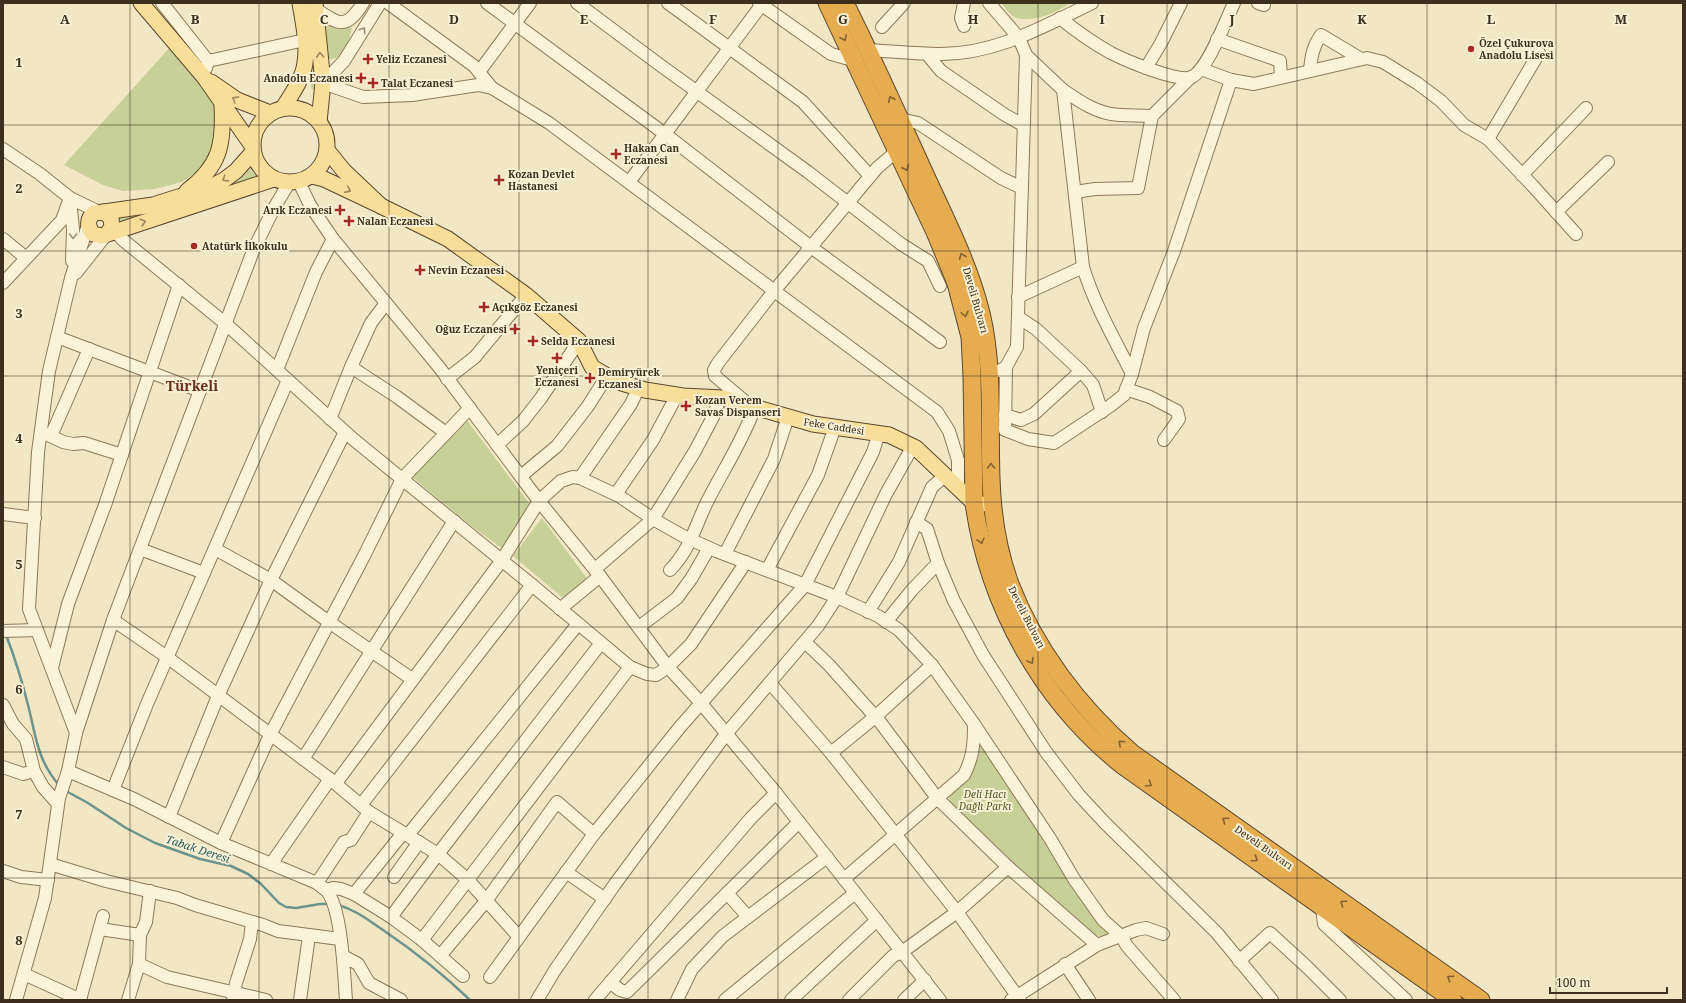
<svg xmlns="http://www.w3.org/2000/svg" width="1686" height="1003" font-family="'Noto Serif',serif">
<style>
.green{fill:#c7d197}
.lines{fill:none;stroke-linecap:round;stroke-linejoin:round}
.stream{stroke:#6c948c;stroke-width:2.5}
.minor-casing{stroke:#8e7859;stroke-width:14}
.major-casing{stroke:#5c462d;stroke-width:17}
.highway-casing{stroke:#5c462d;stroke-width:19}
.minor{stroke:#fbf3d9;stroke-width:12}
.major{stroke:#f7df9a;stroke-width:15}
.highway{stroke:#e6ad50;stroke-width:17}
.oneway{stroke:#9c917c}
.oneway2{stroke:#816132}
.oneway3{stroke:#9a875c}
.grid{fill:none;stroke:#3d2f1e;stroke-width:1;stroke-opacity:0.55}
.poi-dot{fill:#a22b24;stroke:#f8f0d5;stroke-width:1.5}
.labels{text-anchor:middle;stroke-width:4;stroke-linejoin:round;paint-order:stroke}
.poi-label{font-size:10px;font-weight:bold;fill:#3d2f1e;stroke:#f8f0d5;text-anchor:start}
.street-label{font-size:10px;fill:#3d2f1e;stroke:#f8f0d5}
.park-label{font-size:10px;font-style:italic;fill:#4a5b23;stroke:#f8f0d5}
.water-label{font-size:11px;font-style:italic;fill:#2c5e5e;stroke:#f8f0d5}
.district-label{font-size:14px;font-weight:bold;fill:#6d301a;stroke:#f8f0d5}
.grid-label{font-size:13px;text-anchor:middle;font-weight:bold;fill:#3d2f1e;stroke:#f8f0d5;stroke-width:4;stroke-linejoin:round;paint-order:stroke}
</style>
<rect width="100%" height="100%" fill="#f2e7c4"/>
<!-- green -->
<g class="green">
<path d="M305 3H310L320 96 311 88 312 72Z"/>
<path d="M1001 3H1069C1058 13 1029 24 1014 17 1009 14 1005 7 1001 3Z"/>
<path d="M324 21C333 26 341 31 352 27 349 41 345 61 327 59Z"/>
<path d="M172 45 219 106 212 153 199 170 182 182 155 189 123 191 103 185 64 165Z"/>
<path d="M247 167 261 180 153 214 116 222V216L151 213Z"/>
<path d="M466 419 532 507 504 547H500L470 525 412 477Z"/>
<path d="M542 518 589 581 567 596 562 597 513 556Z"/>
<path d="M979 741 1107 932 1106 935 1103 937 1092 934 1043 892 952 804 949 798 950 793Z"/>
</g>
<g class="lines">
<!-- stream -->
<g class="stream">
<path d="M6 635C15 658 22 681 28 705 36 736 37 760 59 785"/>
<path d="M66 791 88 803 126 828 155 843 200 859 231 866 248 874 261 884 279 903 286 907 296 908 320 904H329"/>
<path d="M338 905C356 910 368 920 383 930 414 951 443 974 470 1000"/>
</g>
<!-- minor casing -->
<g class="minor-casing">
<g id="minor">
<path d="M162 3 208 61 206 68"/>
<path d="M380 3 344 61 323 83 363 97 412 95 478 85 492 88 549 123 937 412 949 431 958 460V487"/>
<path d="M388 3 474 66 492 88"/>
<path d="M487 3 665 134 811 247 940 342"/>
<path d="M577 3 660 65 808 172 901 244 928 261 940 286"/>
<path d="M668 3 803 102 870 176"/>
<path d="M759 3 831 54 856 61"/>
<path d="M989 3 1019 38 1026 55 1017 347 1006 367 999 371"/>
<path d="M1258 3 1264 5"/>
<path d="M316 9C339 25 346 30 363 3"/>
<path d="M1060 18C1076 31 1093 43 1111 53 1125 60 1178 83 1192 77 1208 69 1226 20 1234 3"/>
<path d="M964 26 961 18 964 3"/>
<path d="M882 27 904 3"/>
<path d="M1217 39 1280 61 1281 77"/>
<path d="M868 50C891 51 915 54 938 54 994 55 1043 27 1092 3"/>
<path d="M927 54 941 71 1005 115 1023 125"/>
<path d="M1026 55 1063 90 1083 267C1095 306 1114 338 1132 374"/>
<path d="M208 61 305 40"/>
<path d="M1146 68 1161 43 1181 3"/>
<path d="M1201 69 1231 80 1254 84 1367 58 1383 62 1417 83 1441 101 1464 125 1488 139 1532 185 1576 234"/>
<path d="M1310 71C1311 57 1313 46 1321 35L1361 59"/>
<path d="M479 72 530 3"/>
<path d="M1063 90C1078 100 1093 111 1111 114 1122 116 1140 115 1152 116"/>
<path d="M900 119 918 123 1001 178 1022 188"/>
<path d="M1488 139 1539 53"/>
<path d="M3 149 40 174 70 198 99 212"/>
<path d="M1522 175 1586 108"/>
<path d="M299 182 310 205 333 239 439 367 539 501 600 576 668 667 700 702 776 793 940 1000"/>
<path d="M629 182 763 3"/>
<path d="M1075 192 1095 189 1138 188 1152 116 1191 77"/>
<path d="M70 200 73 229 72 261"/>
<path d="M1556 212 1608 162"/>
<path d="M115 231 123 240 226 324 353 439 532 585 630 667 647 674 656 675 668 667 691 644 746 562"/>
<path d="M3 239 26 258"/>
<path d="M76 273 106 235"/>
<path d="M3 283 62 220 70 198"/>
<path d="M1018 297 1083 267"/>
<path d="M1018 317 1036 329 1081 371 1093 385 1102 412"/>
<path d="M57 337 200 391"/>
<path d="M351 367 397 397 446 433"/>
<path d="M1006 367 1005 430 1028 439 1054 443 1110 406 1124 395 1132 374 1144 328 1174 251 1231 80"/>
<path d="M277 370 316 272 333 239"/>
<path d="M447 379 475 357 526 295"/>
<path d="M1126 389 1150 397 1177 411 1179 419 1164 440"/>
<path d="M748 404 715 376 714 370 718 363 774 291 877 168 898 150"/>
<path d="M1005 415 1021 420 1034 414 1081 371"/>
<path d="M330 419 351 367 371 323 386 303"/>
<path d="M44 433 63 442 73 444 84 443 122 455"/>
<path d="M51 436 89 349"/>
<path d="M497 445 523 421 541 398 579 341"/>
<path d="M521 476 557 446 588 406 607 376"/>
<path d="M580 478 631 404 638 389"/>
<path d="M616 494 653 440 677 395"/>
<path d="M3 514 35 518"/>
<path d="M140 549 204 573"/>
<path d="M215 549 271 580 329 622 412 679"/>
<path d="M725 554 774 459 788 417"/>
<path d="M938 563 954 601 983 655 1046 752 1079 795 1105 823 1217 933 1272 1000"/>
<path d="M595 569 653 519 695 451 714 415 720 398"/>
<path d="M670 570C691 548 695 526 708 500 724 469 743 440 755 407"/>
<path d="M767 570 818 475 835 427"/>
<path d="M560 609 600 576"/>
<path d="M868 612 899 562 932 487 946 475"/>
<path d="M113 620 167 657 330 779 369 812 438 854 468 880 519 937"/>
<path d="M886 622 912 590 938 563 927 529 916 522"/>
<path d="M639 627 677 598 691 579 709 548"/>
<path d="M3 631 37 630"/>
<path d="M805 642 829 665 880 722 937 798 1008 867 1097 945"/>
<path d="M52 668 68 604 105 505 179 285"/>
<path d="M770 683 831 753 957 912 1020 1000"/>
<path d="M3 705 13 724 26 739 34 771 43 787 58 804"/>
<path d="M76 733 29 609 38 452 49 371 71 278 88 225"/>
<path d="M831 753 875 717 932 665"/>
<path d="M303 759 454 521"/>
<path d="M3 767 23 774 34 771"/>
<path d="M68 771 134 799 221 843 317 883C320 886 324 888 327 891 342 910 344 975 346 1000"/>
<path d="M336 783 502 560 539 501 561 481 573 477 580 478 619 496 653 519 683 536 716 551 837 597 878 616 899 630 932 665 974 724 1051 840 1074 879 1103 920 1121 936 1127 946 1174 1000"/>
<path d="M113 790 147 704 288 380"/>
<path d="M361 805 532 585"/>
<path d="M169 817 218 696 271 580 345 432"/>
<path d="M408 835 578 624"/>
<path d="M221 843 270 735 364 556 402 479 470 408"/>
<path d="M50 864 106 881 177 898 195 905 263 925 278 931 340 939"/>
<path d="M271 864 330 779"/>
<path d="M3 871 21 877 48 880"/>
<path d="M566 872 605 899"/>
<path d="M394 877 419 842"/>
<path d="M844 879 964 775C973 757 974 745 974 724"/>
<path d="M317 883 344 842 351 840 369 812"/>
<path d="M326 890 333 888 341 889 354 894 391 917 422 940 463 976"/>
<path d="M727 893 748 917"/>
<path d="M354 894 403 833"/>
<path d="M1322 908 1324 924 1406 1000"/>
<path d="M391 917 438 854 601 643"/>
<path d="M100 929 140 935"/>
<path d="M422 940 630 667"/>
<path d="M343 956 358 964 369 983 401 1000"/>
<path d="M440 956 486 901 557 802 594 834"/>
<path d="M1239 961 1270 933 1307 967 1340 1000"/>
<path d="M139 964 167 977 266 1000"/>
<path d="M1065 964 1089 1000"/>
<path d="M24 974 81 1000"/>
<path d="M490 977 594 834 680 727 805 585 873 452 879 433"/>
<path d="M610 982 620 990 627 992 799 822"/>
<path d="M16 1000 45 898 59 798 68 771 76 733 113 620 253 251 274 208 289 183"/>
<path d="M80 1000 103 916"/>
<path d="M128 1000 139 964 140 935 146 922 150 891"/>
<path d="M233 1000 236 983 250 939 252 922"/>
<path d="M300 1000 309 936"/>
<path d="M537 1000 555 970 615 884 726 734 818 626 837 597 886 494 913 446"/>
<path d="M595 1000 751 818 776 793"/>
<path d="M677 1000 692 969 723 936 827 857"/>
<path d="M725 1000 855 893"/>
<path d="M791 1000 877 920"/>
<path d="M849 1000 893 956 902 952 957 912 1008 867"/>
<path d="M904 1000 925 980"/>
<path d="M1011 1000 1097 945 1136 930 1146 928 1163 934"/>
</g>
</g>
<!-- major casing -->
<g class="major-casing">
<g id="major">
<path d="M141 3 204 77 253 147"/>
<path d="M315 3 323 83 319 122"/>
<path d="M211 82 237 100 270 113"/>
<circle cx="290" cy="145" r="37"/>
<path d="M283 108C291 95 303 79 305 63 308 43 303 22 300 3"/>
<path d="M312 176 324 179 381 206 344 171 327 150"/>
<path d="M187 191C220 166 224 145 222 105"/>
<path d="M381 206 448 239 526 295 579 341 592 367 607 376 622 383 645 390 683 396 723 398 813 424 889 435 916 448 974 503 982 504"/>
<path d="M104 212 153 205 210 187 224 180 236 171 253 152"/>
<path d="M106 235 112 227 111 218 104 212 94 213C87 219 87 226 93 234L102 236 274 179"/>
</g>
</g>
<!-- highway casing -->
<g class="highway-casing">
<g id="highway">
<path d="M827 3 935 232 956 283 970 337 972 376 974 503C988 605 1042 701 1122 765L1453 1000"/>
<path d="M845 3C873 59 898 115 924 172 945 218 969 264 981 313 994 367 989 424 991 478 992 513 998 551 1010 584 1035 649 1080 708 1132 753L1481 1000"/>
</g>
</g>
<!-- minor -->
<use href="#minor" class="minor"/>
<!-- major -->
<use href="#major" class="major"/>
<!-- highway -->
<use href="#highway" class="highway"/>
</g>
<!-- one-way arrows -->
<defs><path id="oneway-chevron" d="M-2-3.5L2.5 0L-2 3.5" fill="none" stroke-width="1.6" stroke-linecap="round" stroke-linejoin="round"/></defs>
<g class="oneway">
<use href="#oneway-chevron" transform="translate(363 30) rotate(-57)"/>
<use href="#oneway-chevron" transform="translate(73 236) rotate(92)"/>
</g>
<g class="oneway2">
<use href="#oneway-chevron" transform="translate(844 38) rotate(64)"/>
<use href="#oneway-chevron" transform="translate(891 99) rotate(-115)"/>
<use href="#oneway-chevron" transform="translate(906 168) rotate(65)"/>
<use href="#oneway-chevron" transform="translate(962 256) rotate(-112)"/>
<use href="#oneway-chevron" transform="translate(965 314) rotate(77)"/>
<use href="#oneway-chevron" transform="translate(991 466) rotate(-91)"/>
<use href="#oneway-chevron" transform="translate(981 541) rotate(76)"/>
<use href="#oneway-chevron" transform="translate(1031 661) rotate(59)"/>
<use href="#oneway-chevron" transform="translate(1121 743) rotate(-137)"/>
<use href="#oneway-chevron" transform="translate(1149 784) rotate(35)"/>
<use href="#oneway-chevron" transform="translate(1225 820) rotate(-145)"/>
<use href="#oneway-chevron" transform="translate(1255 859) rotate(35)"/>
<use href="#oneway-chevron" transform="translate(1343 903) rotate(-145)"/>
<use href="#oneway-chevron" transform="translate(1450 978) rotate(-145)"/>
</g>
<g class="oneway3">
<use href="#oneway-chevron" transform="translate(320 55) rotate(-95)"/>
<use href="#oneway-chevron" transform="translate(235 99) rotate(-148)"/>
<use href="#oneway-chevron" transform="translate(225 179) rotate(148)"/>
<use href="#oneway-chevron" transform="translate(348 190) rotate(26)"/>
<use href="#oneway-chevron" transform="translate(143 222) rotate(-18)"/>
</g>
<!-- grid -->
<path class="grid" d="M130 3V1000M259 3V1000M389 3V1000M519 3V1000M648 3V1000M778 3V1000M908 3V1000M1038 3V1000M1167 3V1000M1297 3V1000M1427 3V1000M1556 3V1000M3 125H1683M3 251H1683M3 376H1683M3 502H1683M3 627H1683M3 752H1683M3 878H1683"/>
<!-- markers -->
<g class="poi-dot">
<circle cx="1471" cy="49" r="4"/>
<path d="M366 53h4v4h4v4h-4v4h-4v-4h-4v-4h4z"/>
<path d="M359 72h4v4h4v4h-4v4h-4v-4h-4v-4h4z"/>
<path d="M371 77h4v4h4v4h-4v4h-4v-4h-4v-4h4z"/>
<path d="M614 148h4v4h4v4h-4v4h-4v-4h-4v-4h4z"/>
<path d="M497 174h4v4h4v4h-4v4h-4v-4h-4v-4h4z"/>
<path d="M338 204h4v4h4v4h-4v4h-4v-4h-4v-4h4z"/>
<path d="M347 215h4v4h4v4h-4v4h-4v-4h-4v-4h4z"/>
<circle cx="194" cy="246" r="4"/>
<path d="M418 264h4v4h4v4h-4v4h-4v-4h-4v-4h4z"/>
<path d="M482 301h4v4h4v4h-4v4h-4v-4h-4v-4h4z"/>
<path d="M513 323h4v4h4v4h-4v4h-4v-4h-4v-4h4z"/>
<path d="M531 335h4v4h4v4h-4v4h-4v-4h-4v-4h4z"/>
<path d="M555 352h4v4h4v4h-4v4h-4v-4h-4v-4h4z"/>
<path d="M588 372h4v4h4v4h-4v4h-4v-4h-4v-4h4z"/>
<path d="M684 400h4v4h4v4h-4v4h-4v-4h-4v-4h4z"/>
</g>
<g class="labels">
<!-- poi labels -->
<g class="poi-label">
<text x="1479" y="47">Özel Çukurova<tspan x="1479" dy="12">Anadolu Lisesi</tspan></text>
<text x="376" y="63">Yeliz Eczanesi</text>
<text x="353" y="82" text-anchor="end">Anadolu Eczanesi</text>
<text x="381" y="87">Talat Eczanesi</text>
<text x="624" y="152">Hakan Can<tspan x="624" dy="12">Eczanesi</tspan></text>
<text x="508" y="178">Kozan Devlet<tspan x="508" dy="12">Hastanesi</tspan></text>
<text x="332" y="214" text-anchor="end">Arık Eczanesi</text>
<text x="357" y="225">Nalan Eczanesi</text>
<text x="202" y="250">Atatürk İlkokulu</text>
<text x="428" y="274">Nevin Eczanesi</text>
<text x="492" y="311">Açıkgöz Eczanesi</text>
<text x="507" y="333" text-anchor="end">Oğuz Eczanesi</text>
<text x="541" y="345">Selda Eczanesi</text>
<text x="557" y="374" text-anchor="middle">Yeniçeri<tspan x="557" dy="12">Eczanesi</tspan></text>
<text x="598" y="376">Demiryürek<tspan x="598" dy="12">Eczanesi</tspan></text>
<text x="695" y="404">Kozan Verem<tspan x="695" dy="12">Savas Dispanseri</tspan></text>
</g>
<!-- street labels -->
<g class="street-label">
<text transform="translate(976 300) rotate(74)" y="4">Develi Bulvarı</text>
<text transform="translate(834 426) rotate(9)" y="4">Feke Caddesi</text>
<text transform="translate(1027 617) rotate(63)" y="4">Develi Bulvarı</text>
<text transform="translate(1264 847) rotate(35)" y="4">Develi Bulvarı</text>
</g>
<!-- park labels -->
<g class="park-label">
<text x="985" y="798">Deli Hacı<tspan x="985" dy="12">Dağlı Parkı</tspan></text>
</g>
<!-- water labels -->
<g class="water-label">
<text transform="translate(198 849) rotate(18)" y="4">Tabak Deresi</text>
</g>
<!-- district labels -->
<g class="district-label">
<text x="192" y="391">Türkeli</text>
</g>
</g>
<g class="grid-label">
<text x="65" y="24">A</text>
<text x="195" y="24">B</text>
<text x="324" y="24">C</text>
<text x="454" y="24">D</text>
<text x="584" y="24">E</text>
<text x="713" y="24">F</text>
<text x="843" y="24">G</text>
<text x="973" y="24">H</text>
<text x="1102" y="24">I</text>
<text x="1232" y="24">J</text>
<text x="1362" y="24">K</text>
<text x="1491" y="24">L</text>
<text x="1621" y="24">M</text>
<text x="19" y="67">1</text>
<text x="19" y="193">2</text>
<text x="19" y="318">3</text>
<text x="19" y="443">4</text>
<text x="19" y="569">5</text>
<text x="19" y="694">6</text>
<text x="19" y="819">7</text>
<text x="19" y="945">8</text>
</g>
<!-- border -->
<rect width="1686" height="1003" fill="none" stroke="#3d2f1e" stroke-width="8"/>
<!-- scale -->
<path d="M1550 987v6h117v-6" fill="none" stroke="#3d2f1e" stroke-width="2"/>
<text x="1556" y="987" font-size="12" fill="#3d2f1e" stroke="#f8f0d5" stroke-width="3" paint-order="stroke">100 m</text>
</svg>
